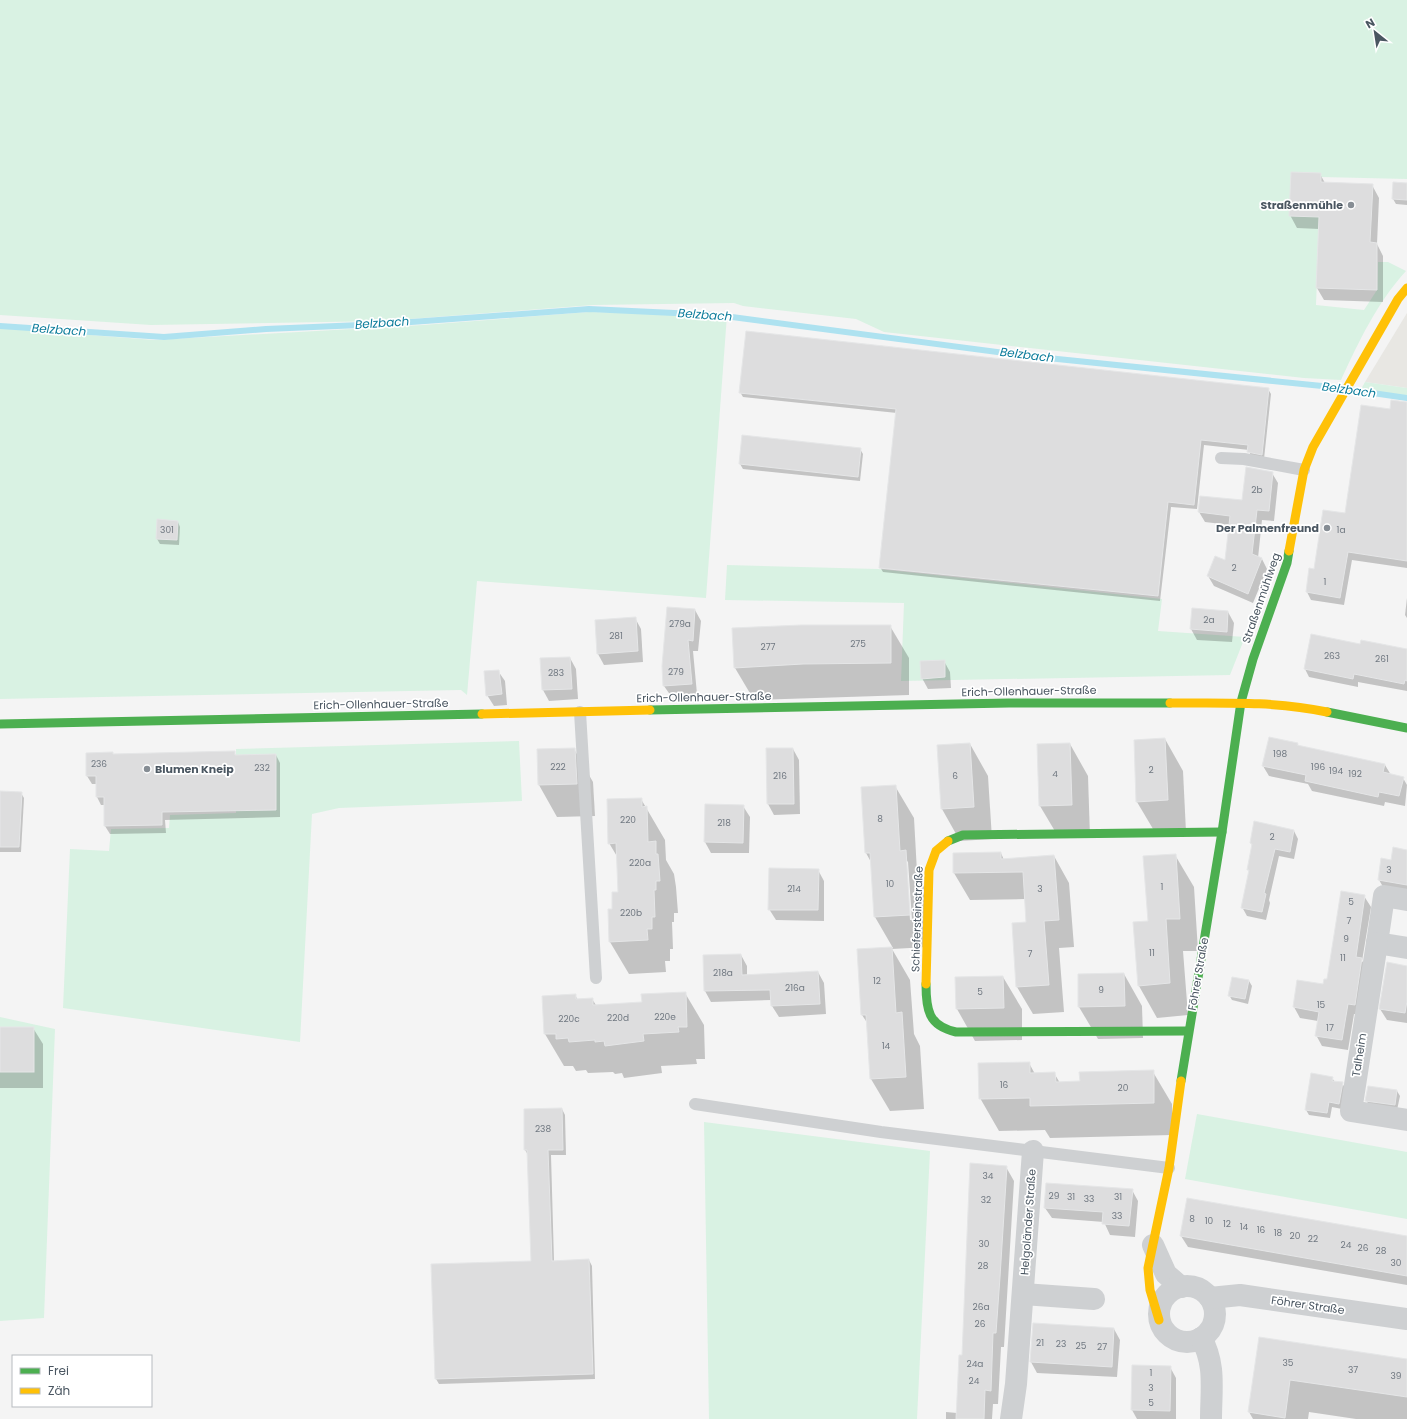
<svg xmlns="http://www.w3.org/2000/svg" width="1407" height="1419" font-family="Poppins,sans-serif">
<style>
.commercial{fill:#e8e7e3}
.green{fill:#d9f2e3}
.shadow{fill:#0003;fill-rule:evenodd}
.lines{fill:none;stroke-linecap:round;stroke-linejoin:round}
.stream{stroke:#aee2f0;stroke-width:6}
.building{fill:#ddddde;stroke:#e5e6e7}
.lane{stroke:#ced0d2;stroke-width:12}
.street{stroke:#ced0d2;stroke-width:22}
.fast{stroke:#4caf50;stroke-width:9}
.slow{stroke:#ffc107;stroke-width:9}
.poi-dot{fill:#868d94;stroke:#fff;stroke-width:1.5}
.labels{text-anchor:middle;stroke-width:3.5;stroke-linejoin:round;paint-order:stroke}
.number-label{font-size:9px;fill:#707881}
.poi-label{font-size:11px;font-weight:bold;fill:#4a5661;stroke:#fff;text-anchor:end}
.street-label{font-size:11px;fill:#4a5661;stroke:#fff}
.water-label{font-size:12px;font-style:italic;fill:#0c7c9b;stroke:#fff}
</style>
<rect width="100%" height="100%" fill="#f4f4f4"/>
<!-- commercial -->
<path class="commercial" d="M1407 313V388L1365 382Z"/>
<!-- green -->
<g class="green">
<path d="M0 0H1407V179L1321 177 1316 305 1364 310 1377 290 1378 262H1388L1406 271C1377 303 1359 341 1341 380L1304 378 884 332 856 319 743 306 734 303 593 305 384 321 151 325 0 315Z"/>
<path d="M589 312 727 315 706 598 477 581 467 695 461 690 0 699V328L154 340 423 325Z"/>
<path d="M1365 382 1407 388V400L1359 393Z"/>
<path d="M727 565 878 569 1162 599 1158 631 1245 637 1230 675 901 681 904 603 725 600Z"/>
<path d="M519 741 522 801 339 808 312 814 300 1042 63 1008 70 849 109 851 111 829 169 828 170 815 236 813V749Z"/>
<path d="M0 1017 55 1029 44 1318 0 1321Z"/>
<path d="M1197 1114 1407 1152V1219L1185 1179Z"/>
<path d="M704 1122 930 1151 917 1419H709Z"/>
</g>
<!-- shadow -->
<g class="shadow">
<path d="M1320 174 1325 183 1372 185 1379 198 1377 244 1383 256V302L1324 300 1317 288 1319 229 1297 228 1290 215Z"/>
<path d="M1407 184V205L1396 204 1393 199Z"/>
<path d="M1268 389 1271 394 1264 459 1251 457 1249 450 1204 445 1197 509 1171 507 1160 601 883 572 880 567 897 413 743 397 740 392Z"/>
<path d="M1407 403V568L1352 560 1344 605 1311 600 1307 592 1315 570 1345 514 1391 410Z"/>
<path d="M743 436 860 449 863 454 860 481 743 469 740 464Z"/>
<path d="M1272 473 1278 483 1274 521 1262 520 1258 558 1262 559 1267 569 1253 603 1214 586 1208 576 1226 562 1230 525 1205 522 1199 512 1243 501Z"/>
<path d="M178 522 180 527 179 545 160 544 157 539Z"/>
<path d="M1407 598V618L1405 615Z"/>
<path d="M695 610 701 621 698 651H693L697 694 671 696 664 686Z"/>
<path d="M1228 612 1234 623 1232 642 1197 640 1191 629Z"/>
<path d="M635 618 641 629 643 662 604 665 598 654Z"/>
<path d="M890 626 909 658V695L754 700 735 668Z"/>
<path d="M1407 650V691L1358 682V687L1309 677 1305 669Z"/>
<path d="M570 658 576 669 578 699 549 701 543 690Z"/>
<path d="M944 661 950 672 951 688 928 689 922 678Z"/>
<path d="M498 671 505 681 507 705 494 706 487 695Z"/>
<path d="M1165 739 1183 771 1186 832 1156 834 1137 802 1135 740Z"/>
<path d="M1297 743 1299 746 1385 765 1391 775 1403 778 1407 785 1405 806 1385 802 1384 806 1312 791 1308 784 1269 776 1263 766Z"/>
<path d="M970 744 988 776 992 839 960 841 942 809Z"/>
<path d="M1070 744 1088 776 1090 837 1059 838 1040 806Z"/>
<path d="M574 749 593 782 595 816 557 817 539 785Z"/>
<path d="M793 749 799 760 800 814 774 815 768 804Z"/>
<path d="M234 752 236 756 276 755 280 763V817L165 820 166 833 110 834 105 826V805H101L97 797V784H92L87 776 113 755Z"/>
<path d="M895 786 914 818 917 872 924 884 928 947 892 949 910 980 914 1034 920 1046 924 1109 890 1111 871 1079 868 1024 862 1015 858 950 893 948 875 917 871 862 866 853 862 788ZM906 860 908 862 912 920H910Z"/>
<path d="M0 792 21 793 24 798 21 852H0Z"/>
<path d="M641 799 665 840 666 860 674 874 676 887 678 913H674V922H672L673 949H670V961H665L666 972 629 974 610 942 609 910H613L619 893 618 858 609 843Z"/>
<path d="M743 806 750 817 749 853H711L705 842Z"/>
<path d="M1294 831 1298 839 1294 859 1279 856 1269 900 1270 903 1266 920 1247 916 1242 907 1250 873 1248 869 1253 847 1251 843Z"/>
<path d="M1407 851V894L1385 890 1379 880 1392 861Z"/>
<path d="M1001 853 1004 860 1054 856 1069 883 1074 947 1059 948 1064 1012 1033 1014 1017 987 1013 924 1028 923 1026 899 970 900 954 873V854Z"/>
<path d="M1175 855 1194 887 1198 951H1183L1188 1015 1157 1018 1139 986 1149 922Z"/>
<path d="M818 870 824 881V921L776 920 769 909Z"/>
<path d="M1364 896 1371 907 1362 961 1368 970 1361 1015 1354 1014 1348 1050 1322 1046 1316 1035 1318 1021 1300 1018 1294 1007 1298 981 1324 985Z"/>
<path d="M741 955 747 966V976L818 972 824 983 826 1014 779 1017 772 1006V1000L711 1002 705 991Z"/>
<path d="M1407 967V1023L1387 1020 1380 1009Z"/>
<path d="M1124 974 1142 1006 1143 1038 1098 1039 1079 1007Z"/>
<path d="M1003 977 1022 1009V1040L975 1041 957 1009Z"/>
<path d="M1249 981 1252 986 1248 1004 1232 1000 1229 995Z"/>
<path d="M685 993 704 1025 705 1059H696L697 1064 661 1066 662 1073 624 1078 622 1073 615 1074 613 1072 588 1073 586 1070 576 1071 573 1066H564L545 1034 575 995 578 1000 592 999 596 1005 643 1003Z"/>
<path d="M0 1028H33L43 1044V1088H0Z"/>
<path d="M1029 1063 1035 1074 1054 1073 1060 1083 1081 1082 1153 1072 1172 1104V1135L1050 1138 1045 1130 999 1131 980 1098Z"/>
<path d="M1332 1078 1335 1082 1342 1083 1345 1088 1342 1109 1332 1107 1330 1118 1309 1115 1306 1110Z"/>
<path d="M1397 1091 1400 1096 1397 1110 1369 1105 1366 1100Z"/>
<path d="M562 1109 565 1115 566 1155H551L554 1261 589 1260 592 1266 595 1379 439 1384 436 1379 532 1262 528 1155 525 1150V1110Z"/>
<path d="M1006 1167 1014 1181 1004 1347H1001L998 1404H993L992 1419H946V1412L957 1413 963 1356Z"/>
<path d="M1132 1190 1138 1201 1135 1237 1110 1235 1104 1222 1052 1218 1045 1208Z"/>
<path d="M1188 1199 1407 1237V1285L1188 1247 1181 1236Z"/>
<path d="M1114 1329 1120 1340 1117 1377 1037 1373 1031 1362Z"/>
<path d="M1260 1338 1407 1360V1419H1356L1309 1412 1308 1419H1253L1249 1412Z"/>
<path d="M1170 1367 1176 1378V1419H1137L1132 1410Z"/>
</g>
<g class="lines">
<!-- stream -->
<g class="stream">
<path d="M0 326 164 337 266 329 384 324 589 309 717 315 1028 356 1342 388"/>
<path d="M1352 390 1407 398"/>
</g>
</g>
<!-- building -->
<g class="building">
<path d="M1291 172 1321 173V182L1373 184 1370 242 1377 243V290L1316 288 1319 217 1289 216Z"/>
<path d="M1393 182 1407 183V200L1392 199Z"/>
<path d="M746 331 1269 388 1262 455 1247 452 1248 445 1201 440 1194 505 1168 502 1158 596 879 568 896 409 739 393Z"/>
<path d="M1391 400 1407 402V561L1348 552 1340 598 1306 592 1309 568 1314 569 1323 510 1345 513 1361 405 1390 409Z"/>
<path d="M742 435 861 448 858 477 739 464Z"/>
<path d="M1246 467 1273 472 1269 511 1257 510 1252 554 1262 558 1248 594 1207 576 1215 556 1225 560 1230 516 1198 512 1200 496 1242 500Z"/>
<path d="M157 519 178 521 177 540 156 539Z"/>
<path d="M667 607 695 609 693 641 688 640 692 684 663 686 662 666Z"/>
<path d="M1192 608 1228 611 1227 632 1190 629Z"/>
<path d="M636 617 638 651 597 654 595 620Z"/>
<path d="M891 625V663L803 664 734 668 732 628 801 625Z"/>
<path d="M1311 634 1360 644 1361 640 1407 649V681L1405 680 1404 684 1354 674 1353 679 1304 669Z"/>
<path d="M570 657 572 689 542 690 540 658Z"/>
<path d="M945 660V677L921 679 920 661Z"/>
<path d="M499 670 502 694 486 696 484 671Z"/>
<path d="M1269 737 1298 743 1297 745 1385 764 1383 772 1404 777 1399 796 1379 792 1378 797 1305 781 1306 775 1262 766Z"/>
<path d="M1165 738 1168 800 1136 802 1134 740Z"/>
<path d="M970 743 974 807 941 809 937 745Z"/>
<path d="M1070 743 1072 805 1039 806 1037 744Z"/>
<path d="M575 748 577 784 538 785 537 749Z"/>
<path d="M766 748H793L794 804H767Z"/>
<path d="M235 751V755L276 754V810L162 812V825L104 826V797H96V776H86V753L113 752V754Z"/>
<path d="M896 785 900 851 906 850 910 915 874 917 870 853H865L861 787Z"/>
<path d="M0 791 22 792 19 847H0Z"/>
<path d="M642 798V807L647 806 648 842 656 841V854H658L660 881H656V890H654L655 917H652V929H647L648 940 609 942 608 909H612V892H618L616 843 608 844 607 799Z"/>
<path d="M705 804 744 805 743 843 704 842Z"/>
<path d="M1254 821 1294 830 1290 852 1275 849 1264 893 1266 894 1262 912 1241 908 1249 870H1247L1252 844 1250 843Z"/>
<path d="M1393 847 1407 850V885L1378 880 1381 858 1391 860Z"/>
<path d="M1001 852V859L1054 855 1059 920 1044 921 1049 985 1016 987 1012 923 1026 922 1023 872 953 873V853Z"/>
<path d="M1176 854 1180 919H1166L1170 983 1138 986 1133 922 1148 921 1143 856Z"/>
<path d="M769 868 819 869 818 910H768Z"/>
<path d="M1341 891 1365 895 1356 957 1362 958 1355 1005 1348 1004 1342 1040 1315 1036 1319 1012 1293 1007 1297 980 1323 984 1324 979H1327Z"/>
<path d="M892 947 896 1013 902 1012 906 1077 870 1079 866 1015H861L857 949Z"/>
<path d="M741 954 742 975 818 971 820 1004 771 1006 770 990 704 991 703 955Z"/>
<path d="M1387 962 1407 966V1001L1405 1013 1379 1009Z"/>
<path d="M1124 973 1125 1006 1078 1007V974Z"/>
<path d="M1003 976 1004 1008 956 1009 955 977Z"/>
<path d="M1232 977 1249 980 1245 999 1228 996Z"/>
<path d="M686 992 687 1027H678L679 1032 643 1034 644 1041 605 1046 604 1041 595 1042V1040L569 1042 568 1038 556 1039V1034H544L542 996 576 994V999L593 998V1005L642 1002 641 994Z"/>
<rect x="0" y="1027" width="34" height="45"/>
<path d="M1030 1062V1073L1055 1072 1056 1082 1080 1081 1079 1072 1154 1070V1103L1030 1106V1098L979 1099 978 1063Z"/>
<path d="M1311 1073 1333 1077 1332 1081 1343 1082 1339 1104 1329 1102 1327 1113 1305 1110Z"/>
<path d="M1368 1086 1397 1090 1395 1105 1365 1101Z"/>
<path d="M562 1108 563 1150H548L552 1261 589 1259 593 1374 435 1379 431 1264 531 1261 527 1150H524V1109Z"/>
<path d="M970 1163 1007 1166 1000 1277 996 1333H993L991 1391 985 1390 984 1419H956L959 1355H962Z"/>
<path d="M1046 1183 1133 1189 1129 1226 1102 1224 1103 1212 1044 1208Z"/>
<path d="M1187 1198 1407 1236V1276L1180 1236Z"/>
<path d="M1033 1323 1114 1328 1112 1367 1030 1362Z"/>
<path d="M1259 1337 1407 1359V1397L1290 1380 1285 1418 1248 1412Z"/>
<path d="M1132 1365 1171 1366 1170 1411 1131 1410Z"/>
</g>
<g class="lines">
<!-- lane -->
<g class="lane">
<path d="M1221 458 1244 459 1304 470"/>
<path d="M580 712 596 978"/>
<path d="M695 1104 881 1132 1169 1168"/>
</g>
<!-- street -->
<g class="street">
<path d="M1407 900 1384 896 1377 943 1407 948"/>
<path d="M1377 943 1351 1111 1407 1120"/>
<path d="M1153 1245 1166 1274 1181 1287"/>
<circle cx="1187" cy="1314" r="28"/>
<path d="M1023 1294 1094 1299"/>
<path d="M1210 1298 1240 1295 1407 1319"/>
<path d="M1201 1338C1216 1364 1211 1390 1211 1419"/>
<path d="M1011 1419 1016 1384 1033 1151"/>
</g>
<!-- fast -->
<g class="fast">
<path d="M650 710 1009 703H1170"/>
<path d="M1327 712 1407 728"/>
<path d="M0 724 482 714"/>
<path d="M948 841 963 835 1222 832"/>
<path d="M926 984C926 1009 928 1026 956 1032L1188 1031"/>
<path d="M1181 1081 1222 832 1241 702 1253 659 1287 563 1289 551"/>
</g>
<!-- slow -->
<g class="slow">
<path d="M1289 551 1304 470 1313 447 1398 299 1407 288"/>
<path d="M1170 703C1223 703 1275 701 1327 712"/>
<path d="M482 714 650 710"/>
<path d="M926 984 929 870 936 851 948 841"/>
<path d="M1159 1320 1150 1290 1148 1268 1169 1168 1181 1081"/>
</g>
</g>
<!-- markers -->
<g class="poi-dot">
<circle cx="1351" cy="205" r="4"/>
<circle cx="1327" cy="528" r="4"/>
<circle cx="147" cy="769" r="4"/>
</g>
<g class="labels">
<!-- number labels -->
<g class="number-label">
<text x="1257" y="493">2b</text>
<text x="167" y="533">301</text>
<text x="1341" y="533">1a</text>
<text x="1234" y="571">2</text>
<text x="1325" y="585">1</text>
<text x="1209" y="623">2a</text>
<text x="680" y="627">279a</text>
<text x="616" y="639">281</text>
<text x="858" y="647">275</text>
<text x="768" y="650">277</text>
<text x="1332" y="659">263</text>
<text x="1382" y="662">261</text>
<text x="676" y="675">279</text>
<text x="556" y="676">283</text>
<text x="1280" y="757">198</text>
<text x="99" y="767">236</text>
<text x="558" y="770">222</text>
<text x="1318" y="770">196</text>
<text x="262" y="771">232</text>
<text x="1151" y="773">2</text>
<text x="1336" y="774">194</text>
<text x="1055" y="777">4</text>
<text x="1355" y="777">192</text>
<text x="780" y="779">216</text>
<text x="955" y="779">6</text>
<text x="880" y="822">8</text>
<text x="628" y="823">220</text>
<text x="724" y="826">218</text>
<text x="1272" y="840">2</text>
<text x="640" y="866">220a</text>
<text x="1389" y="873">3</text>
<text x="890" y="887">10</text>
<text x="1162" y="890">1</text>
<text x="794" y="892">214</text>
<text x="1040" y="892">3</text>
<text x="1351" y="905">5</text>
<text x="631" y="916">220b</text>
<text x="1349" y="924">7</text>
<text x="1346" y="942">9</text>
<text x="1152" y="956">11</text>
<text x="1030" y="957">7</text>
<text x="1343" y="961">11</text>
<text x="723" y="976">218a</text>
<text x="877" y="984">12</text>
<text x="795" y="991">216a</text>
<text x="1101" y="993">9</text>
<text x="980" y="995">5</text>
<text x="1321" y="1008">15</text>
<text x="665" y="1020">220e</text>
<text x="618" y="1021">220d</text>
<text x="569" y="1022">220c</text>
<text x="1330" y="1031">17</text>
<text x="886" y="1049">14</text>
<text x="1004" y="1088">16</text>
<text x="1123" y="1091">20</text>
<text x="543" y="1132">238</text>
<text x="988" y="1179">34</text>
<text x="1054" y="1199">29</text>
<text x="1071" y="1200">31</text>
<text x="1118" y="1200">31</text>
<text x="1089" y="1202">33</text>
<text x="986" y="1203">32</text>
<text x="1117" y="1219">33</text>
<text x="1192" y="1222">8</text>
<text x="1209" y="1224">10</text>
<text x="1227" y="1227">12</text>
<text x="1244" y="1230">14</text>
<text x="1261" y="1233">16</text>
<text x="1278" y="1236">18</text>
<text x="1295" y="1239">20</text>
<text x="1313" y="1242">22</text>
<text x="984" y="1247">30</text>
<text x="1346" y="1248">24</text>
<text x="1363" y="1251">26</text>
<text x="1381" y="1254">28</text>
<text x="1396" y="1266">30</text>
<text x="983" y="1269">28</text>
<text x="981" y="1310">26a</text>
<text x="980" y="1327">26</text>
<text x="1040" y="1346">21</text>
<text x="1061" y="1347">23</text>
<text x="1081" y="1349">25</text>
<text x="1102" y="1350">27</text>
<text x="1288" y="1366">35</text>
<text x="975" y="1367">24a</text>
<text x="1353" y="1373">37</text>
<text x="1151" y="1376">1</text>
<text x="1396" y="1379">39</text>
<text x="974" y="1384">24</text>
<text x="1151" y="1391">3</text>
<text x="1151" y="1406">5</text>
</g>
<!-- poi labels -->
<g class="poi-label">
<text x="1343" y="209">Straßenmühle</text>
<text x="1319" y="532">Der Palmenfreund</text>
<text x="155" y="773" text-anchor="start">Blumen Kneip</text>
</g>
<!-- street labels -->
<g class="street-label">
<text transform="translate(1261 598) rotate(-71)" y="4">Straßenmühlweg</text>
<text transform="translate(1029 691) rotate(-1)" y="4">Erich-Ollenhauer-Straße</text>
<text transform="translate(704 697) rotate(-1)" y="4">Erich-Ollenhauer-Straße</text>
<text transform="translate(381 704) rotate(-1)" y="4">Erich-Ollenhauer-Straße</text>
<text transform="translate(917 919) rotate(-88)" y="4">Schiefersteinstraße</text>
<text transform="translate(1198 974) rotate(-80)" y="4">Föhrer Straße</text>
<text transform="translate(1359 1055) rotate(-81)" y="4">Talheim</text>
<text transform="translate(1028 1222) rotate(-86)" y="4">Helgoländer Straße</text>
<text transform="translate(1308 1305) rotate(8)" y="4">Föhrer Straße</text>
</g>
<!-- water labels -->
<g class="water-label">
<text transform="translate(705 315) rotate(4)" y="4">Belzbach</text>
<text transform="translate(382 323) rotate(-4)" y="4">Belzbach</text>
<text transform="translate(59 330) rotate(4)" y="4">Belzbach</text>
<text transform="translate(1027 355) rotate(7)" y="4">Belzbach</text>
<text transform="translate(1349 390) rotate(8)" y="4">Belzbach</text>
</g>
</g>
<!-- legend -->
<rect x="12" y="1355" width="140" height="52" fill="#ffffff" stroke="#b7bbc0"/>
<rect x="20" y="1368" width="20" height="6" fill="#4caf50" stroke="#b7bbc0"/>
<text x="48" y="1375" font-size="12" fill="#4a5661">Frei</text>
<rect x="20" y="1388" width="20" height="6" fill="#ffc107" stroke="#b7bbc0"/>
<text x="48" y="1395" font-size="12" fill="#4a5661">Zäh</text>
<!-- north arrow -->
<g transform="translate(1375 32) rotate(330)" stroke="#ffffff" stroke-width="3" paint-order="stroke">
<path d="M0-3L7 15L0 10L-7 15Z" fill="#4a5661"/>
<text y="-6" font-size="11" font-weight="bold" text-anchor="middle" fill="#4a5661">N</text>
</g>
</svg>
